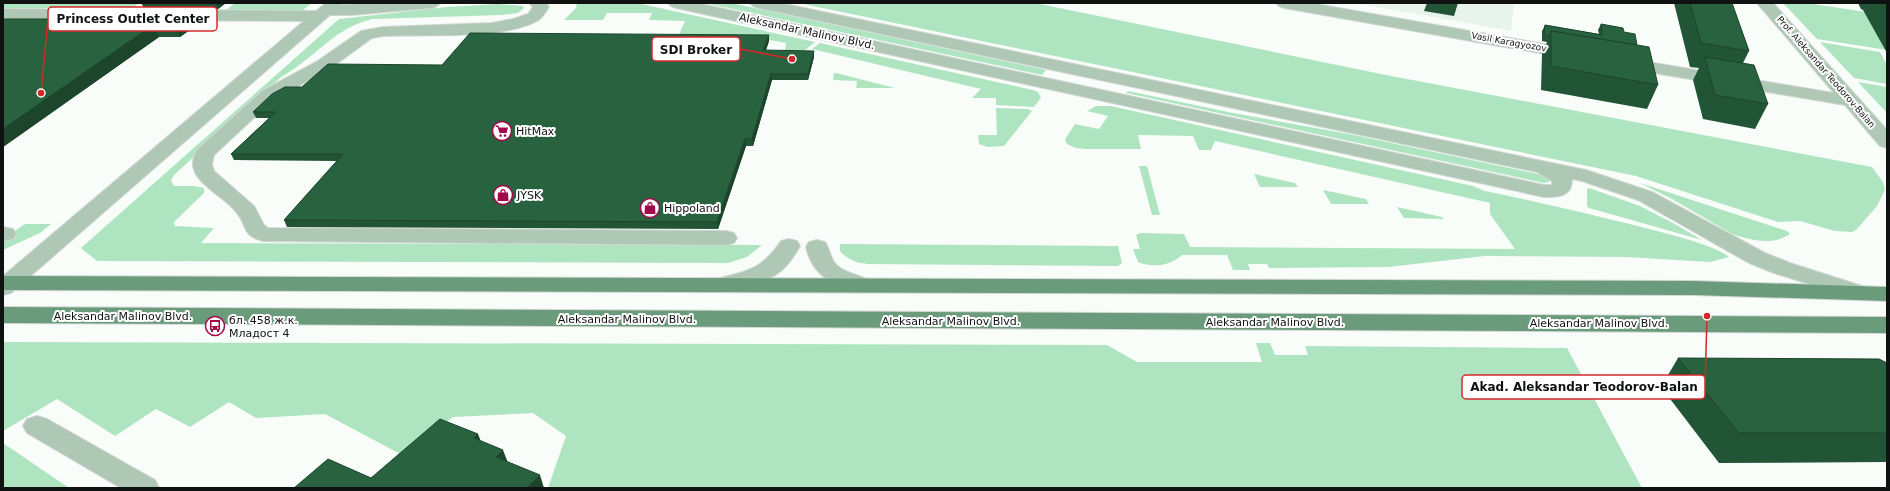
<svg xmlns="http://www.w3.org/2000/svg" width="1890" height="491" font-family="'DejaVu Sans',sans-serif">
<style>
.built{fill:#e7f3eb}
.green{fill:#aee5c0}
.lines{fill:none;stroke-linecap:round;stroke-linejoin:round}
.minor-casing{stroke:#d3d7d4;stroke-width:2}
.major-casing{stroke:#d3d7d4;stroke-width:2}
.minor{fill:#aec8b5;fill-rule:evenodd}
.major{fill:#6a9b7a;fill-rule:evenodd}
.wall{fill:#225436}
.shaded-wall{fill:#1c452c}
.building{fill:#28623f;stroke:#1c452c}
.labels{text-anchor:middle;stroke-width:4;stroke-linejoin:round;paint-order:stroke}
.far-street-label{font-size:9px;fill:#101211;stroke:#fff}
.street-label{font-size:11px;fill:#101211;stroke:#fff}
.poi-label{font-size:11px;fill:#101211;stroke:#fff;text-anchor:start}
.leader{fill:none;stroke:#d62828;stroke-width:1.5}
.callout-dot{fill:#d62828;stroke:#fff;stroke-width:1.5}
.callout{fill:#fff;stroke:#d62828;stroke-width:1.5}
.callout-label{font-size:12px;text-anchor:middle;font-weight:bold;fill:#101211}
</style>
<rect width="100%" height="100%" fill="#f8fdf9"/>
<!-- built -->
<path class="built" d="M1355 3H1514L1511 31Z"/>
<!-- green -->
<g class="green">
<path d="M3 3H140L130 9 3 8Z"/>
<path d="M235 3H312L303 10H226Z"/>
<path d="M577 3H637L815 42 804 51H785L786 43C750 35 713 38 677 39L685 21 649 20 652 13H607L603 20H564L576 8Z"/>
<path d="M705 3H731L1046 70 1042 75Z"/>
<path d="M798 3H1035L1386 75 1872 167 1883 182 1885 190 1877 206 1857 229 1852 232 1835 231 1800 221 1778 222 1636 176Z"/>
<path d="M1783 3H1806L1887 15V50L1817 39Z"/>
<path d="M498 4 523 6 524 8 518 13 502 15 373 19C335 27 315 58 281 77L174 175 171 181 174 186H195L204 188V193L174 222 175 226 214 228 201 243 762 245 747 257 728 263 97 261 81 248 339 19 447 7Z"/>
<path d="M1820 42 1880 52 1887 65V84L1854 78Z"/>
<path d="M820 43 1033 90 1038 92 1041 98 1034 107 996 105V98H972L981 89 812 49Z"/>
<path d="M834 73H836L895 88H856L857 81 833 80Z"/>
<path d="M1858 82 1887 87V113Z"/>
<path d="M1128 91 1233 113 1354 135 1543 175 1551 180 1549 182 1544 183 1126 93Z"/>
<path d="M1096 106H1111L1473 186 1485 191C1544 203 1602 217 1661 232 1678 237 1716 246 1729 257L1710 262 1627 257 1485 256 1388 267 1269 268 1267 264H1248L1250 270H1233L1227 255H1182C1170 266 1153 268 1138 262L1133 249H1140L1136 235 1140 233 1184 234 1190 247 1515 249 1490 214V203L1215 141 1211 150H1199L1193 136 1138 135 1141 149H1085L1076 148 1067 144 1065 139 1075 124 1099 129 1108 116 1087 111Z"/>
<path d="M996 108 1028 109 1032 111 1004 146 988 147 979 144 978 135H997Z"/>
<path d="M1139 166H1147L1160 215H1152Z"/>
<path d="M1254 174 1295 183 1298 187H1260Z"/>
<path d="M1640 183 1787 231 1790 234C1773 246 1750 240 1732 234L1672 199Z"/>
<path d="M1589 188 1640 206 1673 223 1702 240 1589 208 1587 206V189Z"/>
<path d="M1323 190 1366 199 1369 204H1331Z"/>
<path d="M1397 207 1442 217 1444 219 1404 218Z"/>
<path d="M25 224H51L40 233 3 250V239Z"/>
<path d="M840 244 1118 246 1122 263 1118 266 868 264C857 263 848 260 840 251Z"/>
<path d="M3 342 1107 345 1137 362H1262L1256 343H1270L1275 355H1308L1305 346 1567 348 1642 488H548L566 436 533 413 453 417 404 456 325 414 256 418 229 402 190 427 156 409 115 436 57 399 3 431Z"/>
<path d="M3 443 69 488H3Z"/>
</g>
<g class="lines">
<!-- minor casing -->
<g class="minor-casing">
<g id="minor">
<path d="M326 3H343L341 5 379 3H440L437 6 432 8 351 15H330L11 293 3 295V276L304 21 3 19V9L316 11Z"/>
<path d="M529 3H546L549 7C546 11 542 19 537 21 503 40 424 34 383 36L372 38 328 70 274 99 214 155 212 164 214 171 254 206 264 225 268 228 726 231 734 233 737 238 734 243 726 245 263 241C241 235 248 226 237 213 223 193 178 179 198 149L262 91 316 62 361 31 383 27 492 23 513 19 528 14 533 7Z"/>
<path d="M668 3H697L1544 185H1552V181L1537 172 758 8 753 6 750 3H780L1586 170 1652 192 1765 253 1790 263 1865 287 1869 292 1865 297 1857 299 1774 273 1749 263 1638 200 1582 181 1572 179C1572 197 1559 197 1544 197L676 8 671 6Z"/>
<path d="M1276 3H1310L1573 49 1579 50 1581 54 1579 58 1573 59 1284 8 1279 6Z"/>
<path d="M1757 3H1773L1887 130V148L1880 146 1845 105 1624 68 1618 67 1616 63 1618 59 1624 58 1834 93Z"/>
<path d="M3 227 13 229 16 234 13 239 3 241Z"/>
<path d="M789 239 797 241 800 246C795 254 790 263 783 269 769 282 732 295 713 290L709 285 713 280C746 271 761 271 781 241Z"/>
<path d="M817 240 825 242C831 251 830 261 839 267 849 275 866 275 873 285L869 290C861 292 856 291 848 289 826 282 811 270 806 247L809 242Z"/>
<path d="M37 416 47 419 155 480 159 488H121L27 433 23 426 27 419Z"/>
</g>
</g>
<!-- major casing -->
<g class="major-casing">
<g id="major">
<path d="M3 276 1694 281 1887 287V301L1694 295 3 290Z"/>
<path d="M3 307 1887 317V333L3 323Z"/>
</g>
</g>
<!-- minor -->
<use href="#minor" class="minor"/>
<!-- major -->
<use href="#major" class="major"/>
</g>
<!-- wall -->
<g class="wall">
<path d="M141 3H226L218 9 144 8Z"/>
<path d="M1427 3H1458L1454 16 1424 11Z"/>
<path d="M1674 3H1732L1749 51 1743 63 1768 104 1755 129 1703 119 1693 80 1699 68 1690 67Z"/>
<path d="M1858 3H1887V53L1863 10 1861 9Z"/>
<path d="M195 11 201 22 180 37H159L3 147V19H104Z"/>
<path d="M1601 24 1624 32 1637 45 1658 85 1647 109 1541 90 1542 54 1547 42 1542 41V31L1545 25 1599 34 1598 30Z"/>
<path d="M769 35V41L766 50 814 57 808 80H772L753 146H746L718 229 287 227 284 220 337 161 234 160 231 154 269 118H256L253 112 302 87 442 65Z"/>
<path d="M1678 358 1887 363V462L1719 463 1661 387Z"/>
</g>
<!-- shaded-wall -->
<g class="shaded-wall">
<path d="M216 3H226L218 9Z"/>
<path d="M195 11 201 22 180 37 175 26Z"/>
<path d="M153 25 159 37 3 147V129Z"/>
<path d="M769 35V41L764 56 763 50Z"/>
<path d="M814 51V57L808 80V74Z"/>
<path d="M771 74 772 80 753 146 752 139Z"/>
<path d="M745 139 746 146 718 229 717 222Z"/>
<path d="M478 434 485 452 474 438Z"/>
<path d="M503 450 510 468 496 457Z"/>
<path d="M540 475 544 488H527Z"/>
</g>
<!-- building -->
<g class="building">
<path d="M1690 3H1732L1749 51 1701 43Z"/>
<path d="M118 10 195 11 175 26 153 25 3 129V19H104Z"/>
<path d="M1601 24 1623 28 1624 32 1635 34 1637 45 1551 31 1549 36 1544 35 1545 25 1602 35Z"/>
<path d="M1551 31 1649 47 1658 85 1551 66Z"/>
<path d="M470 33 769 35 763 50 814 51 808 74H771L752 139H745L717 222 284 220 343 154H231L276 112H253L272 94 285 87H302L328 64 442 65Z"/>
<path d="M1705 57 1754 65 1768 104 1715 95Z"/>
<path d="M1678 358 1879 359 1887 363V433H1739Z"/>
<path d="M440 419 478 434 474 438 503 450 496 457 540 475 527 488H294L328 459 371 478Z"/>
</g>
<!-- icons -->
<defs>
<g id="supermarket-ring" transform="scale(1)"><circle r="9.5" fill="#fff" stroke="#a1094b" stroke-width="1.5"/><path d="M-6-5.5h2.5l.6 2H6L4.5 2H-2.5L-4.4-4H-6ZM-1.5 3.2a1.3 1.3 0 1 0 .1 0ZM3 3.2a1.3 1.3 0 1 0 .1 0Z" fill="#a1094b"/></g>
<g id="shop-ring" transform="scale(1)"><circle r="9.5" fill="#fff" stroke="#a1094b" stroke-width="1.5"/><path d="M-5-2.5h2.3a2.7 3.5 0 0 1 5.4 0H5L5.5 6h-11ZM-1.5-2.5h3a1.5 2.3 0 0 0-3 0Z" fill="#a1094b"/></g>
<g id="bus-ring" transform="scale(1)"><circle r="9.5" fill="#fff" stroke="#a1094b" stroke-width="1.5"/><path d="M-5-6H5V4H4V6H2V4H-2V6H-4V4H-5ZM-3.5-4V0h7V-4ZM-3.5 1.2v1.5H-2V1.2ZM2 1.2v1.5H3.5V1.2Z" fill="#a1094b"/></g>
</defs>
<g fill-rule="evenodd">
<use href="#supermarket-ring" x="502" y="131"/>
<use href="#shop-ring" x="503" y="195"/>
<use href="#shop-ring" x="650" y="208"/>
<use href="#bus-ring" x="215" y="326"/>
</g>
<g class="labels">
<!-- far-street labels -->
<g class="far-street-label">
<text transform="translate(1509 42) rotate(10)" y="3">Vasil Karagyozov</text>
<text transform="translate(1826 72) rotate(49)" y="3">Prof. Aleksandar Teodorov-Balan</text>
</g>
<!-- street labels -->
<g class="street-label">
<text transform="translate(807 31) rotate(12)" y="4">Aleksandar Malinov Blvd.</text>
<text x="123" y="320">Aleksandar Malinov Blvd.</text>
<text x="627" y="323">Aleksandar Malinov Blvd.</text>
<text x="951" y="325">Aleksandar Malinov Blvd.</text>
<text x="1275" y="326">Aleksandar Malinov Blvd.</text>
<text x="1599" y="327">Aleksandar Malinov Blvd.</text>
</g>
<!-- poi labels -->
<g class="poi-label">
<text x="516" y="135">HitMax</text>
<text x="517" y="199">JYSK</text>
<text x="664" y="212">Hippoland</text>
<text x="229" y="324">бл. 458 ж.к.<tspan x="229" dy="13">Младост 4</tspan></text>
</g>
</g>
<!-- callouts -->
<path class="leader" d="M41 93L48 19M792 59L740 49M1707 316L1705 387"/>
<g class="callout-dot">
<circle cx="41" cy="93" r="4"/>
<circle cx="792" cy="59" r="4"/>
<circle cx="1707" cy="316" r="4"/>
</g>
<g class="callout">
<rect x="48" y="7" width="169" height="24" rx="4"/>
<rect x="652" y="37" width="88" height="24" rx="4"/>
<rect x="1462" y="375" width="243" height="24" rx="4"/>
</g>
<g class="callout-label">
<text x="133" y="23">Princess Outlet Center</text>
<text x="696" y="54">SDI Broker</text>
<text x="1584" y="391">Akad. Aleksandar Teodorov-Balan</text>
</g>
<!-- border -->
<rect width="1890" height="491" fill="none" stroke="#101211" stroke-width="8"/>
</svg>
